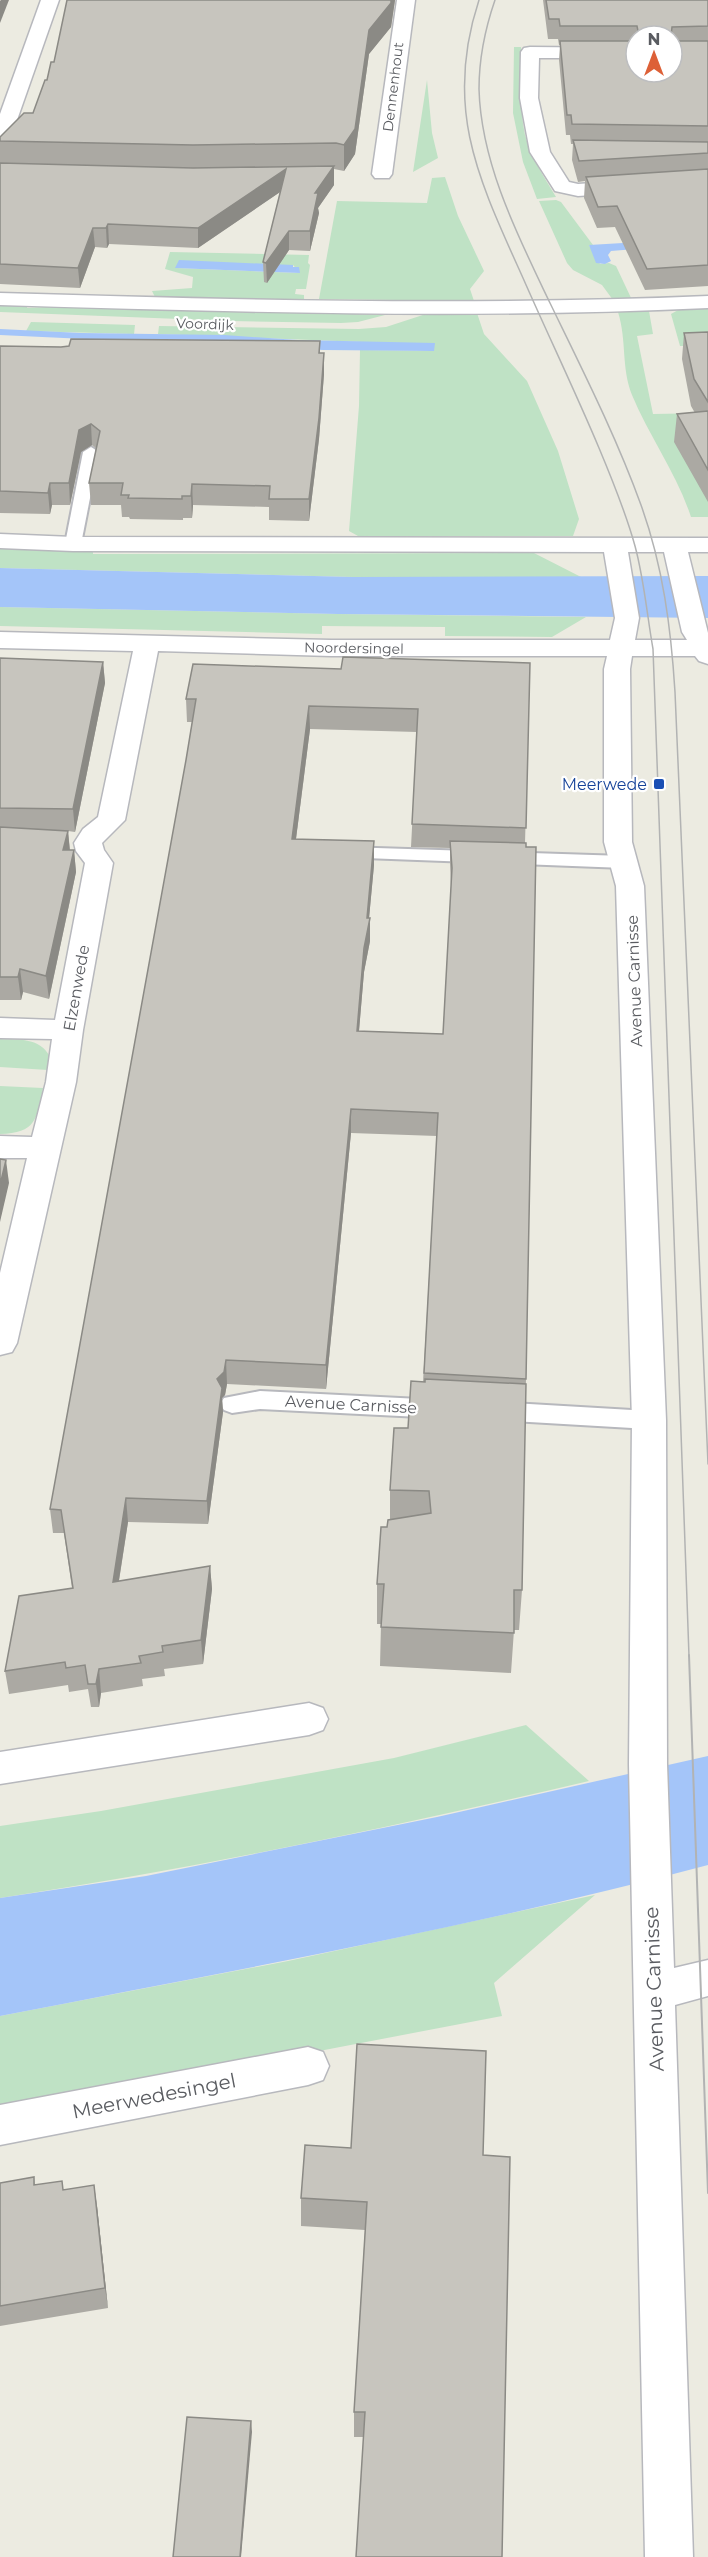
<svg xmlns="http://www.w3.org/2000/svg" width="708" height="2557" font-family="Montserrat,sans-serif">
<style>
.green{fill:#bfe2c5;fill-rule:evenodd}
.water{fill:#a4c5f9}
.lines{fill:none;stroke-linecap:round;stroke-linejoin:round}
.lane-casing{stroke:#b7b8bd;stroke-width:4}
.street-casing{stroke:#b7b8bd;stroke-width:3}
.lane{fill:#fff;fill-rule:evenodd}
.street{fill:#fff;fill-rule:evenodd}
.tram-far1{stroke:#b2b3b3;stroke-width:1.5}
.tram{stroke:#b2b3b3;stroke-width:2}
.wall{fill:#aba9a3;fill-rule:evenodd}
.shaded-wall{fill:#8b8a85}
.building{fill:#c7c5be;stroke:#8b8a85;stroke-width:1.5}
.transit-dot{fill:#1a4fb4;stroke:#fff;stroke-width:2}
.labels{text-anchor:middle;stroke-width:4.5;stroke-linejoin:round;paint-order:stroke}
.far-street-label{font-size:14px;fill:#5a5c61;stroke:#fff}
.transit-label{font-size:16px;fill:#164399;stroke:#fff;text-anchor:end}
.street-label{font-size:16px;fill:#5a5c61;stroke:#fff}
.near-street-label{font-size:20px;fill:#5a5c61;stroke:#fff}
</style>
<rect width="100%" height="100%" fill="#ecebe1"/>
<!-- green -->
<g class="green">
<path d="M514 47H521C522 75 519 107 525 135 531 157 544 177 556 197L537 199 523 162 513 113Z"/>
<path d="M427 80 432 133 438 158 413 172Z"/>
<path d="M445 177 458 216 484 271 470 289 474 301 319 299 337 201 427 203 432 178Z"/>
<path d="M556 200 561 202 593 245H589L600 264 609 263 616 266 632 300H613L602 285 573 270 567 263 539 201Z"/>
<path d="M170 252 309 255 308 263 310 265 306 289H296L295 294 304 295V301L155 297 152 291 192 288 193 277 165 269ZM293 265 300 273 176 268 284 265Z"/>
<path d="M0 303 28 304 27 308 65 306 385 315 358 322 341 323 231 321 0 312Z"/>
<path d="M708 308V346H680L671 314 680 309Z"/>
<path d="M649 311 653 334 637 336 653 414 708 413V517H691C677 474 649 436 632 395 621 367 627 341 618 312Z"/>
<path d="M429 313H477L484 334 527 381 558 451 579 519 573 536H358L349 531 359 406 360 350 433 351 362 342 158 334 159 326 359 329 386 327Z"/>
<path d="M31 322 135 325 134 334 26 331Z"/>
<path d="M0 544 93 548V554L534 553 583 578 353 577 0 568Z"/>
<path d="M0 607 338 614 586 617 552 637 445 636V627L322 626V634L0 626Z"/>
<path d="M0 1039C19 1040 40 1037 50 1057L48 1070 0 1067Z"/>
<path d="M0 1086 43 1088C37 1119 36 1133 0 1134Z"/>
<path d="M526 1725 589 1781C394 1827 198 1868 0 1898V1826L101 1811 394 1758Z"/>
<path d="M595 1895 494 1983 502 2016 0 2112V2016L288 1961Z"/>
</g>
<!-- water -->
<g class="water">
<path d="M708 238V243L611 251 608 255 611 261 605 264 596 263 589 245Z"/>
<path d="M179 260 293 265V267H299L300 273 175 268Z"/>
<path d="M0 329 81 333 224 335 298 340 435 343 434 351 323 350 0 335Z"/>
<path d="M0 568 353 577 708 576V618L338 614 0 607Z"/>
<path d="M708 1756V1865C475 1927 237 1970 0 2016V1898L146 1876 437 1817Z"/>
</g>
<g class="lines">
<!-- lane casing -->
<g class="lane-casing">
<g id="lane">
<path d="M91 447 99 452 81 544 73 549 65 544 83 452Z"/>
<path d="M345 847 624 856 631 858 634 862 631 866 624 868 338 857 336 853 338 849Z"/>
<path d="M260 1391 440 1400 448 1403 452 1409 448 1415 440 1418 260 1409 232 1413 224 1410 220 1404 224 1398Z"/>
<path d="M494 1402 649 1411 657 1414 661 1420 657 1426 649 1429 494 1420 486 1417 482 1411 486 1405Z"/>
</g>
</g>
<!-- street casing -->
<g class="street-casing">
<g id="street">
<path d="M41 0H59L10 140 7 144 0 146V114Z"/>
<path d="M397 0H415L392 174 389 178H375L372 174Z"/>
<path d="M530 47 636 48V58H539L538 98 550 152 569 182 578 184 708 175V187L578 196 555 191 530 152 520 98 521 52 524 48Z"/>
<path d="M0 293C236 300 472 306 708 296V308C472 319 236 312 0 305Z"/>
<path d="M0 534 73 537 708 538V552H688L708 633V664L699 661 695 656H632L630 669 632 842 644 886 666 1420 667 1764 674 1968 708 1960V1996L675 2005 693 2557H645L629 1764 632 1420 616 886 604 842V669L607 656H331L158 651 125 820 102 843 104 850 113 863 83 1030 76 1082 17 1343 12 1352 0 1355V1273L27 1158H0V1136L32 1137 46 1082 52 1039 0 1038V1018L55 1020 85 863 76 851 74 843 83 829 98 817 133 651 0 648V632L331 640H610L615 618 604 552 73 551 0 548ZM628 552H664L682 632 687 640H635L639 618Z"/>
<path d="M309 1703 323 1708 328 1719 323 1730 309 1735 0 1784V1752Z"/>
<path d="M308 2047 323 2052 329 2066 323 2080 308 2085 0 2145V2105Z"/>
</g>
</g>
<!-- lane -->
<use href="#lane" class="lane"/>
<!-- street -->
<use href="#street" class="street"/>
<!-- tram-far1 -->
<g class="tram-far1">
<path d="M479 0C443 109 479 180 523 278 548 335 575 391 599 448 612 479 626 513 635 546 644 579 647 615 653 649L689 1656"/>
<path d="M495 0C485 29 479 58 479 89 481 164 518 236 550 303 582 369 616 436 641 505 663 566 671 628 675 692L708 1464"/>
</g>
<!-- tram -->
<path class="tram" d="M689 1655 708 2193"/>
</g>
<!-- wall -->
<g class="wall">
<path d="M67 0H395L391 27 369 54 355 154 344 171 334 169V185L318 208 319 213 310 251 289 250 267 283 264 282 263 262 280 192 198 248 109 244 107 248 95 247 80 288 0 284V137L33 113 54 62Z"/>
<path d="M543 0H708V286L645 290 615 227 597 228 584 198 585 181 578 182 572 160 573 144H571L570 135H566L559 60 560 45H559L558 39H548ZM636 36H672V72H636Z"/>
<path d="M708 332V502L674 442 677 414 695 413 691 406 682 359 684 333Z"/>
<path d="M320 341V353L324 374 319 439 309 521 269 520V507L193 505 192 518H183V520L130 519 129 517H122L121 505H91L89 483 96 448 92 445 81 452 70 505H52L50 514 0 513V346L61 347Z"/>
<path d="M0 658 103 662 105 683 75 832 68 831 70 850H74L76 872 49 999 23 992 21 1000H0Z"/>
<path d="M530 663 525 843 526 847H536L522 1590 519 1630H514L511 1673 380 1666 381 1624H377V1584L390 1520V1490L423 1382 437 1136 351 1133 326 1389 227 1384 225 1395 222 1398 223 1412 208 1524 128 1522 119 1581 210 1566 212 1589 203 1664 164 1669 165 1676 142 1679 143 1686 101 1693 99 1707H91L88 1689 69 1692 68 1685 9 1694 5 1671 72 1588 64 1533H53L50 1509 186 760 192 722H187L186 699 341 669ZM310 729 417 732 411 847 450 848V864L451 886 443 1034 359 1031 364 972 370 941 369 918 374 865V841L296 839Z"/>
<path d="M486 2051 363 2437H354V2412L365 2230 301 2226V2198L351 2148Z"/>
<path d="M34 2177 35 2185 63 2190 97 2206 108 2308 0 2326V2183Z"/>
</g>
<!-- shaded-wall -->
<g class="shaded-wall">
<path d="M1 0H9L0 23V1Z"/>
<path d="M391 0H395L391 27 369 54 355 154 344 171V145L369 30Z"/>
<path d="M334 166V185L318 208 319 213 310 251V231L315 193Z"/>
<path d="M286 169V188L198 248V228Z"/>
<path d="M108 224 109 244 107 248 106 228Z"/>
<path d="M93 228 95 247 80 288 78 268Z"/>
<path d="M289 231V250L267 283 266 263Z"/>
<path d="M324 353V374L319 439 309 521V499Z"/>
<path d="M91 424 92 445 81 452 70 505 69 483 79 430Z"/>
<path d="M50 483 52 505 50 514 48 493Z"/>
<path d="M192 484 193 505 192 518 191 496Z"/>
<path d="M103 662 105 683 75 832 73 809Z"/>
<path d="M309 706 310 729 293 862 292 839Z"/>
<path d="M68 831 70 853 63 850Z"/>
<path d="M374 841V865L368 929 370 918V941L364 972 357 1054V1031Z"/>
<path d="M74 850 76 872 49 999 46 976Z"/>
<path d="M20 969 23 992 21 1000 18 977Z"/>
<path d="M351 1109V1133L326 1389V1365Z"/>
<path d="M6 1160 9 1183 0 1222V1185Z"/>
<path d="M226 1360 227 1384 225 1395 222 1398 223 1412 208 1524 207 1501 217 1379Z"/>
<path d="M126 1498 128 1522 115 1605 113 1582Z"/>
<path d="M210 1566 212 1589 203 1664 201 1640Z"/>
<path d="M99 1669 101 1693 99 1707 96 1684Z"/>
<path d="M94 2185 97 2206 108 2308 105 2288Z"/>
<path d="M251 2421 252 2432 241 2557H240Z"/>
</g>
<!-- building -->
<g class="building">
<path d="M67 0H391V3L369 30 355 129 344 145 336 143 193 145 0 141V137L24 113H33L45 80H47L51 62H54Z"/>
<path d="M546 0H708V26L672 27 671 36H639L637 26H560L559 19H549Z"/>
<path d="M672 39 674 41H708V126L572 124 571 115H567L560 41H636V72H672Z"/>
<path d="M573 140 708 142V153L579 161Z"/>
<path d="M0 163 193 168 334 166 315 193H318L310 231H289L266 263 263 262 286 169 198 228 108 224 106 228H93L78 268 0 264Z"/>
<path d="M708 169V265L647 269 617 206 598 207 586 177Z"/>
<path d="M708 332V402L694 379 684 333Z"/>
<path d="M71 339 320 341 319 353H324L319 418 309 499H269L270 486 192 484 191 496H182V499L128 498 129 495H121L123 483H89L100 431 91 424 79 430 69 483H50L48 493 0 491V346L61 347 69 346Z"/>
<path d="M708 411V470L677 414Z"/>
<path d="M343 657 530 663 526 828 412 824 418 709 309 706 292 839 374 841 367 918H370L364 948 357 1031 443 1034 452 868 450 841 526 843V847H536L526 1379 424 1373 438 1113 351 1109 326 1365 226 1360 224 1372 217 1379 222 1388 207 1501 126 1498 113 1582 210 1566 201 1640 162 1646 163 1652 139 1656 141 1663 99 1669 96 1684H88L85 1665 66 1668 65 1662 5 1671 19 1596 73 1588 61 1510 50 1509 186 760 196 699H186L193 664 341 669Z"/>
<path d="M0 658 103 662 73 809 0 808Z"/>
<path d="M0 827 68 831 63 850H74L46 976 20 969 18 977H0Z"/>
<path d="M0 1159 6 1160 0 1185Z"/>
<path d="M425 1379 526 1384 522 1590H514V1633L381 1627 384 1584H377L381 1527H387L388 1520 431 1513 429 1491 390 1490 394 1428H408L411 1381 425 1382Z"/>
<path d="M357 2044 486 2051 483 2155 510 2157 502 2557H356L365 2412H354L367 2202 301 2198 305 2145 351 2148Z"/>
<path d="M34 2177V2185L62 2181 63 2190 94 2185 105 2288 0 2306V2183Z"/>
<path d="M187 2417 251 2421 240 2557H173Z"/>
</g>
<!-- markers -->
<rect class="transit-dot" x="653" y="778" width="12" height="12" rx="3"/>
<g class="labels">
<!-- far-street labels -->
<g class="far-street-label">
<text transform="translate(393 87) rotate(-83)" y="5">Dennenhout</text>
<text transform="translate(205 324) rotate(2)" y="5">Voordijk</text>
<text transform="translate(354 648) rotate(1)" y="5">Noordersingel</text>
</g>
<!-- transit labels -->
<g class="transit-label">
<text x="647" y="790">Meerwede</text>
</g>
<!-- street labels -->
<g class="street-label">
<text transform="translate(634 981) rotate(-92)" y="6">Avenue Carnisse</text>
<text transform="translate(76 988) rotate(-80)" y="6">Elzenwede</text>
<text transform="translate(351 1404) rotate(3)" y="6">Avenue Carnisse</text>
</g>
<!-- near-street labels -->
<g class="near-street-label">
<text transform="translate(654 1989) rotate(-92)" y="7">Avenue Carnisse</text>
<text transform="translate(154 2096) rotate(-11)" y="7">Meerwedesingel</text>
</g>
</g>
<!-- north arrow -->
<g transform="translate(654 54)"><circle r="28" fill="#ffffff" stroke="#bdbec0" stroke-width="1.5"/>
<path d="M0-4.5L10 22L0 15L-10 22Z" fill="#dd6037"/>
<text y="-9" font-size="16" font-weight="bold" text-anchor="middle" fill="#5a5c61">N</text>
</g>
</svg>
